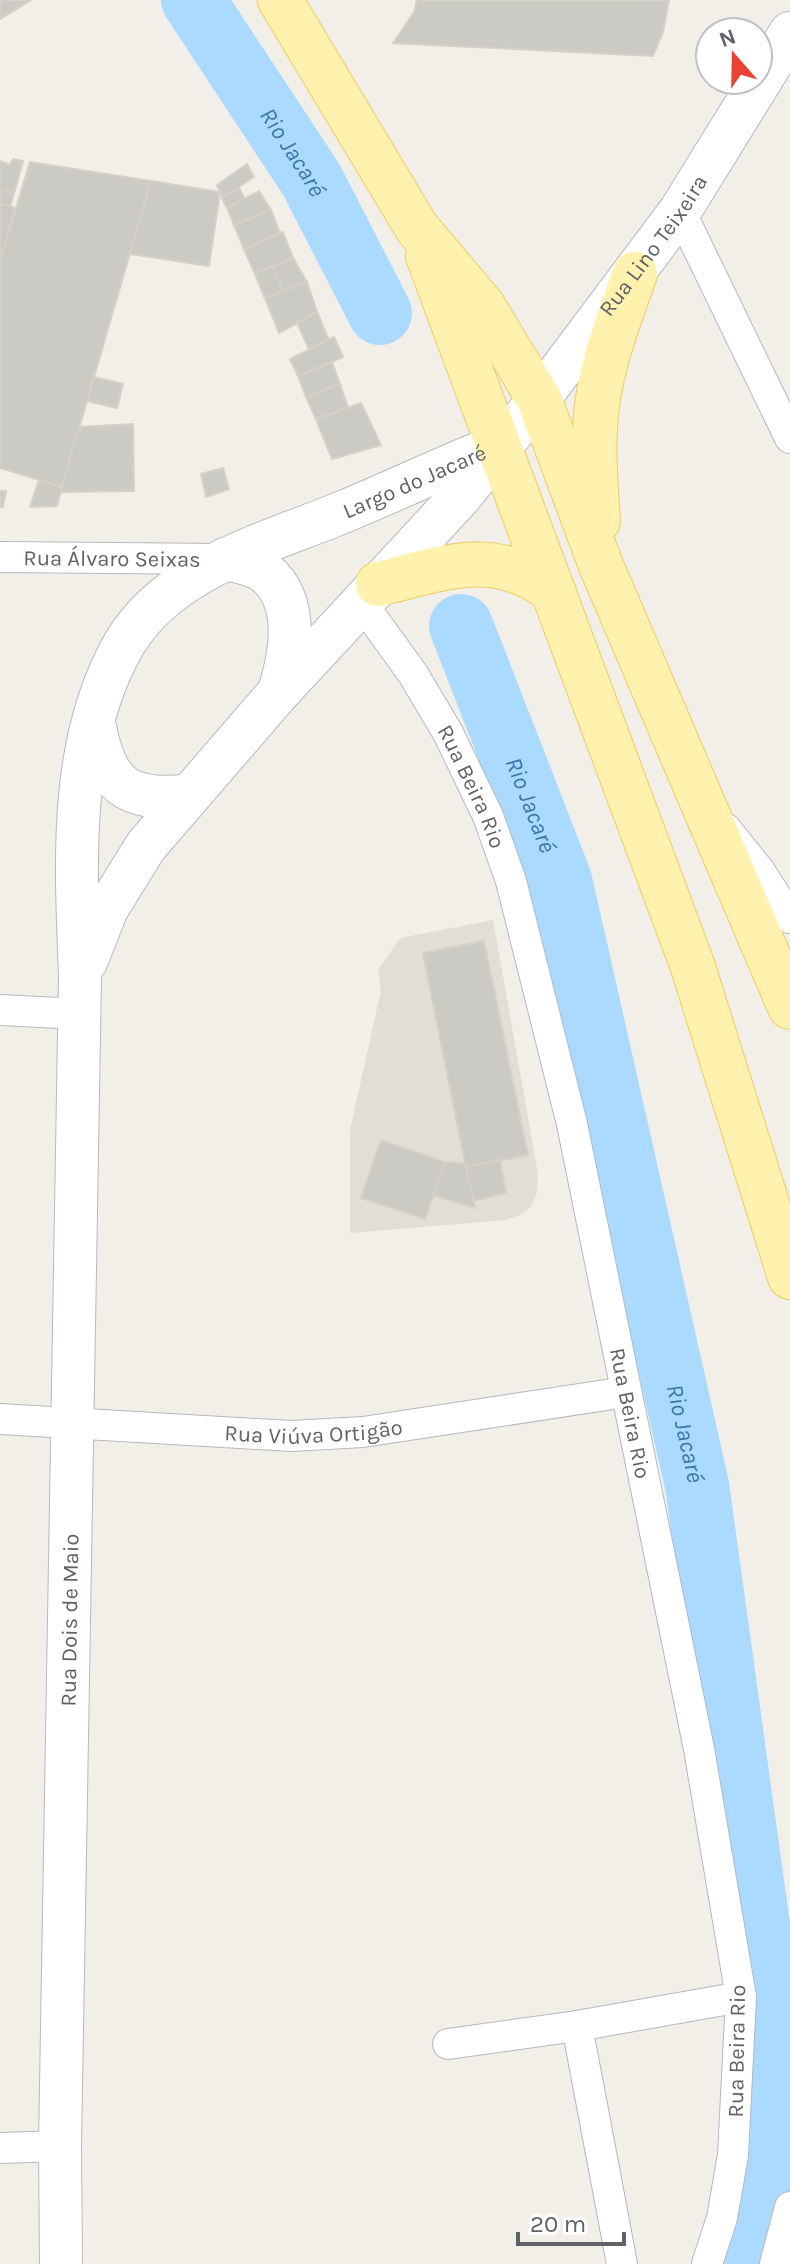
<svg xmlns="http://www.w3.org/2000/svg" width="790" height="2264" font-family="Karla,sans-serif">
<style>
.education{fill:#e1ded6}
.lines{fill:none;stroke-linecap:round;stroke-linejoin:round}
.river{stroke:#aadaff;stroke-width:64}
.building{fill:#cccac5;stroke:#d6d1c6;stroke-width:2}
.street-casing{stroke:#b5b8bc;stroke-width:32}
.secondary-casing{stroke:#b6babf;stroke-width:44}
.primary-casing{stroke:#f2c960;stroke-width:46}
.street{stroke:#fff;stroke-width:30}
.secondary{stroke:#fff;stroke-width:42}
.primary{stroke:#fff2af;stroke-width:44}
.labels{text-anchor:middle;stroke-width:6;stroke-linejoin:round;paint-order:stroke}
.street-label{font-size:22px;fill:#5f6368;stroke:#fff}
.water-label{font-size:24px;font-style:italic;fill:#4174aa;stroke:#fff}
</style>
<rect width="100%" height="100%" fill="#f1efe8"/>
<!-- education -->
<path class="education" d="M493 920 538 1174 537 1193 531 1206 523 1214 505 1220 350 1233V1130L381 991 378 970 400 938Z"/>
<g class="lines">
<!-- river -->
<g class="river">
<path id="s1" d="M193 0 311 179 380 313"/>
<path id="s2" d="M461 626 560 880 697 1485 778 2070 747 2264"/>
</g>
</g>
<!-- building -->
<g class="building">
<path d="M0 0H31L0 19Z"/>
<path d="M417 0H669L663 32 653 56 393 43 414 12Z"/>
<path d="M13 159 23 161 14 193 0 189V161L10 165Z"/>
<path d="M30 162 151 181 62 487 0 468V261Z"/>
<path d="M247 164 254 177 222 198 217 185Z"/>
<path d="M151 181 220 192 209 266 130 254Z"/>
<path d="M239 188 245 199 227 208 222 198Z"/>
<path d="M0 189 14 193 10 207 0 204Z"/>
<path d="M259 191 271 210 234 225 227 208Z"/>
<path d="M0 204 15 208 0 261Z"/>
<path d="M271 210 280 233 244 249 234 225Z"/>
<path d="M283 232 293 258 255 274 244 249Z"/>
<path d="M293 258 307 282 265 298 255 274Z"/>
<path d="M273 266 283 291 265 298 255 274Z"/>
<path d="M307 282 317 312 279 333 265 298Z"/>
<path d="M317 312 329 340 309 349 297 323Z"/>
<path d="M334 337 337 344 324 350 322 344Z"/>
<path d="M334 337 343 357 298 376 290 359Z"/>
<path d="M332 362 340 384 306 397 298 376Z"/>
<path d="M94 377 123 384 117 408 87 401Z"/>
<path d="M340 384 348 408 316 419 306 397Z"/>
<path d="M361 403 381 445 332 459 316 419Z"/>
<path d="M133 424 134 491 60 492 79 427Z"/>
<path d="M223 468 229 489 206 497 201 474Z"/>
<path d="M39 480 62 487 57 506 30 507Z"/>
<path d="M0 491H6L3 507H0Z"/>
<path d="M484 941 528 1155 466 1167 423 953Z"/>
<path d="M381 1140 445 1162 425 1219 361 1198Z"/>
<path d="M500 1160 506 1193 473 1201 466 1167Z"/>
<path d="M445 1162 465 1163 475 1208 433 1195Z"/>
</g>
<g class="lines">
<!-- street casing -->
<g class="street-casing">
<g id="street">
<path d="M680 211 790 438"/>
<path id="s3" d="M0 557 223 559"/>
<path id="s4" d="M361 602 413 674 448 733 488 816 511 881 572 1124 699 1749 741 1997 733 2155 722 2218 707 2264"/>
<path d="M726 829 759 870 790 918"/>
<path d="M0 1010 79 1014"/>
<path id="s5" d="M0 1419 291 1436 363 1432 626 1392"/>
<path d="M577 2026 622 2264"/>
<path d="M448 2044 577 2026 741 1997"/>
<path d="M0 2148 60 2146"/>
<path d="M775 2264 790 2207"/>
</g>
</g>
<!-- secondary casing -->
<g class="secondary-casing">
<g id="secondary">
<path d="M225 559C239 562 255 564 266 573 301 603 290 655 279 692"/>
<path d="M95 727C106 785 126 801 186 796"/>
<path id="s6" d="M86 962 107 909 146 846 279 692 460 497 539 399 680 211 790 33"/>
<path id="s7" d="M61 2264 60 2146 80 976C76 866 67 744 124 644 169 568 268 543 343 512 396 490 446 466 499 445"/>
</g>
</g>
<!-- primary casing -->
<g class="primary-casing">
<g id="primary">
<path d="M280 0 417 228 483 306 539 399 600 563 790 1007"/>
<path d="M428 256 693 967 790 1277"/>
<path d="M598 521C596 490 593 459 595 429 597 375 617 324 635 274"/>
<path d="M378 584C444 568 495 546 554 592"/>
</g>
</g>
<!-- street -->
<use href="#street" class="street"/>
<!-- secondary -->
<use href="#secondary" class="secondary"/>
<!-- primary -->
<use href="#primary" class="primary"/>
</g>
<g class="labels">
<!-- street labels -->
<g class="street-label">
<text dy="8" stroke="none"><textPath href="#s6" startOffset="918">Rua Lino Teixeira</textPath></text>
<text dy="8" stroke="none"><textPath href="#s7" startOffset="1966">Largo do Jacaré</textPath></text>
<text dy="8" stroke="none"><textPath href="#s3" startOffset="112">Rua Álvaro Seixas</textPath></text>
<text dy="8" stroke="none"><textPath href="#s4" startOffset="216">Rua Beira Rio</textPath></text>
<text dy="8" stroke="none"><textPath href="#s4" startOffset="864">Rua Beira Rio</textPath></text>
<text dy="8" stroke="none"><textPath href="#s5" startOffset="314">Rua Viúva Ortigão</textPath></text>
<text dy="8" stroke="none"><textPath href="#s7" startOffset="644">Rua Dois de Maio</textPath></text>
<text transform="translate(736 2051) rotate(-89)" y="8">Rua Beira Rio</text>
</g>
<!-- water labels -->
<g class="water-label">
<text dy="8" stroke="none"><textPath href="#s1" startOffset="182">Rio Jacaré</textPath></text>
<text dy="8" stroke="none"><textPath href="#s2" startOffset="192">Rio Jacaré</textPath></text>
<text dy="8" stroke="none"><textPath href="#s2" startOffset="840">Rio Jacaré</textPath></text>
</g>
</g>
<!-- north arrow -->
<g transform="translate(734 56) rotate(340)"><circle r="38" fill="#ffffff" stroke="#bfc1c3" stroke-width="2"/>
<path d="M0-6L14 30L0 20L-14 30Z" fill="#ea4335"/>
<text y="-12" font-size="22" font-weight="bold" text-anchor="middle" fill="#5f6368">N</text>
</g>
<!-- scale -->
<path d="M518 2232v12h106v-12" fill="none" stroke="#5f6368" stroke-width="4"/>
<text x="530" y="2232" font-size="24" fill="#5f6368" stroke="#ffffff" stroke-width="6" paint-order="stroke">20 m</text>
</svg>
